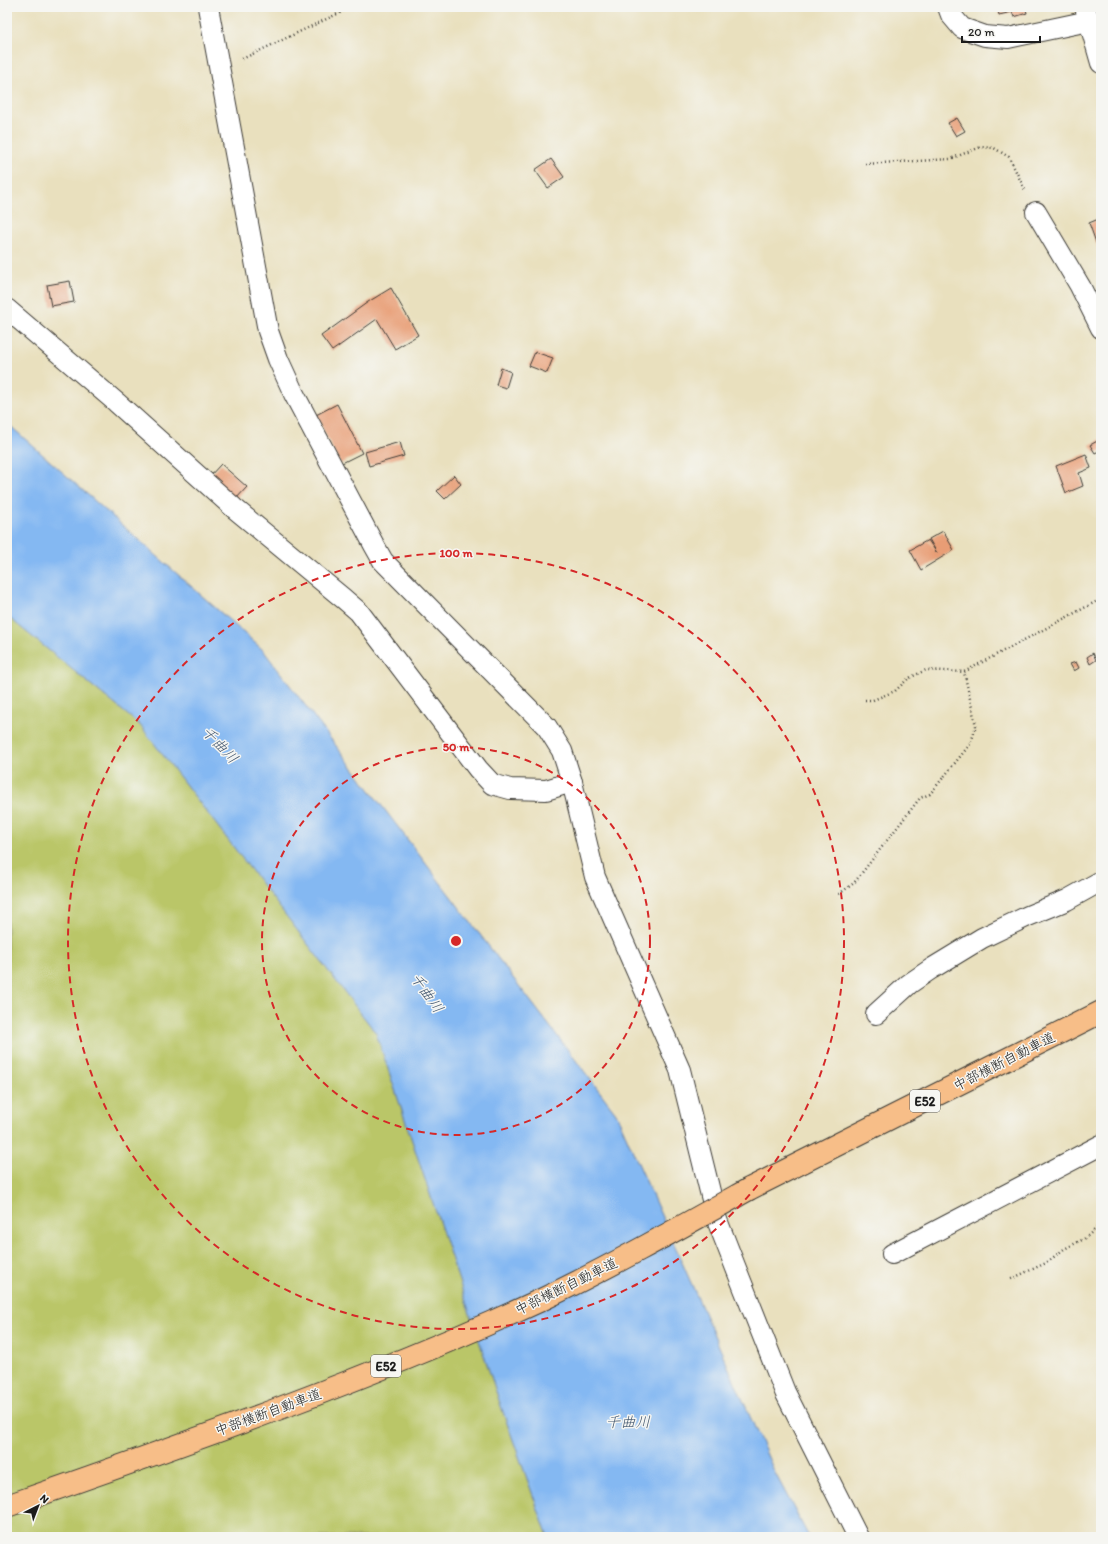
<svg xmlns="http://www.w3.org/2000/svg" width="1108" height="1544" font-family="Itim,'Klee One',sans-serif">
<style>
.green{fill:#bac667;stroke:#6b7142}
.water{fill:#84b8f2;stroke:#506a87}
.building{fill:#e89d75}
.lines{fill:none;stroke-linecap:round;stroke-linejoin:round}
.street-casing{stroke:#3b3934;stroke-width:22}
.highway-casing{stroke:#3b3934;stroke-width:24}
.path{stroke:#3b3934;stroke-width:2.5;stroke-dasharray:1 3;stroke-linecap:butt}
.street{stroke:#fff;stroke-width:20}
.highway{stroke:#f7be88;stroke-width:22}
.highway-bridge-casing{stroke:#3b3934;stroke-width:24;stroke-linecap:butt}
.highway-bridge{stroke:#f7be88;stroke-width:22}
.ring{fill:none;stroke:#d62828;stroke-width:2;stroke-dasharray:7 5}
.labels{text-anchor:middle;stroke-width:3;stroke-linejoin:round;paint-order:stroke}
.shield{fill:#f6f6f2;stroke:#5d5d5c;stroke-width:1}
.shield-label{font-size:13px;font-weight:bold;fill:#1c1c1c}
.street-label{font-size:14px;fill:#1c1c1c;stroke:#f6f6f2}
.water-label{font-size:15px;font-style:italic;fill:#465a72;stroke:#f6f6f2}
.centre{fill:#d62828;stroke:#f6f6f2;stroke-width:2}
.ring-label{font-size:12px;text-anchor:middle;font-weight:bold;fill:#d62828;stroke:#f6f6f2;stroke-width:3;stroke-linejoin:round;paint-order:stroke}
</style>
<rect width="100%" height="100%" fill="#f6f6f2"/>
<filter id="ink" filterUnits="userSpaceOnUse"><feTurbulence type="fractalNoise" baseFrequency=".025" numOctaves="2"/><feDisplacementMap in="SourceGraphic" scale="8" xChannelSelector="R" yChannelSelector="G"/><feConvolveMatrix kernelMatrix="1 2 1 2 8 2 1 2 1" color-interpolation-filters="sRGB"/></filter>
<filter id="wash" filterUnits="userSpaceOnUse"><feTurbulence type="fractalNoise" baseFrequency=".012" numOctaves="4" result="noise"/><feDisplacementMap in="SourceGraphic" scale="16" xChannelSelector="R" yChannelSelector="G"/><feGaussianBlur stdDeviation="0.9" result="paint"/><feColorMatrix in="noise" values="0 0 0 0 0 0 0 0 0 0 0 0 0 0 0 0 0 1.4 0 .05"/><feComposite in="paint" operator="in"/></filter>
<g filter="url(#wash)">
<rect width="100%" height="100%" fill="#e9e0be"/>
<!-- green -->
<path class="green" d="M7 616 140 725 376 1033 503 1412 548 1537H7Z"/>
<!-- water -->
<path class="water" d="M7 423 263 650 616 1113 775 1473 809 1537H548L503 1412 376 1033 140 725 7 616Z"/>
<g id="blocks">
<!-- building -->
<g class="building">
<path d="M997 7H1025L1027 13 1014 17 1012 12 999 15Z"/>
<path d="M957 118 965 131 956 136 948 123Z"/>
<path d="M551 159 564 177 548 188 535 170Z"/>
<path d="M1101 218V247L1098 248 1089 223Z"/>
<path d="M70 281 74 302 51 306 47 285Z"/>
<path d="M391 288 418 335 395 349 377 319 332 351 321 336 368 302Z"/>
<path d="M535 352 553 358 547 373 529 366Z"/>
<path d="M501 368 511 372 506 388 496 385Z"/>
<path d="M337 404 362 453 340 464 316 415Z"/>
<path d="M1101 439V450L1095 453 1090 445Z"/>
<path d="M400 442 404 456 369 466 365 452Z"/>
<path d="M1086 454 1091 468 1079 473 1083 486 1066 493 1056 466Z"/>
<path d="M221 464 247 487 235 500 209 477Z"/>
<path d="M454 475 461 484 445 499 437 491Z"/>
<path d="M943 531 954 550 921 570 910 550 928 540 937 553 929 539Z"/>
<path d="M1093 653 1096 660 1090 664 1087 657Z"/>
<path d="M1076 662 1079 668 1074 671 1070 664Z"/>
</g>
</g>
</g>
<g filter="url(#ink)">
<use href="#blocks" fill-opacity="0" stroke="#3b3934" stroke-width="1"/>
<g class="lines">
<!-- street casing -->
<g class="street-casing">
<g id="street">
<path d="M208 7 268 331 278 359 294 394 374 545 383 561 547 727 562 751 572 782 595 877 680 1070 717 1220 737 1271 785 1392 858 1537"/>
<path d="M948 7 951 15 962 28 985 36 1008 38 1089 21"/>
<path d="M1085 7 1101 63"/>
<path d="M1036 212 1080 286 1101 328"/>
<path d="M7 309 116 402 234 508 344 599 359 612 478 769 492 784 510 789 546 790 572 782"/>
<path d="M876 1014 909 984 931 969 982 938 1028 916 1067 900 1101 881"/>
<path d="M892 1254 1101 1145"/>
</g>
</g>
<!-- highway casing -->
<g class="highway-casing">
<path id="highway" d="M749 1189 1101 1012"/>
</g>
<!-- path -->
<g class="path">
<path d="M242 59 352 7"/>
<path d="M865 164 950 159 981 147 994 148 1009 157 1026 192"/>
<path d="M865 700H873L895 691 909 678 926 670 964 672 1101 599"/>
<path d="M839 894 854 883 920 798 930 794 971 743 976 726 964 672"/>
<path d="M1011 1279 1046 1263 1064 1249 1084 1239 1101 1224"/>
</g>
<!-- street -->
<use href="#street" class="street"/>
<!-- highway -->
<use href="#highway" class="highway"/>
<!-- highway-bridge casing -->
<g class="highway-bridge-casing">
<path id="highway-bridge" d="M7 1506C187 1443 368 1380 541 1300 612 1266 681 1227 749 1189"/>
</g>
<!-- highway-bridge -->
<use href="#highway-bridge" class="highway-bridge"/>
</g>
</g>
<!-- distance rings -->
<g class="ring">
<circle cx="456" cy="941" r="194"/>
<circle cx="456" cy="941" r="388"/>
</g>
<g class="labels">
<!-- shield labels -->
<g class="shield">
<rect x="910" y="1090" width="30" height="22" rx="3"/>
<rect x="371" y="1355" width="30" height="22" rx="3"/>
</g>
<g class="shield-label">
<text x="925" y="1106">E52</text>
<text x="386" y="1371">E52</text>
</g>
<!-- street labels -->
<g class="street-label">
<text transform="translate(1004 1061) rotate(-27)" y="5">中部横断自動車道</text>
<text transform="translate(566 1286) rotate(-26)" y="5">中部横断自動車道</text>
<text transform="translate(268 1412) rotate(-20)" y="5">中部横断自動車道</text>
</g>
<!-- water labels -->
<g class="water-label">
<text transform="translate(220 745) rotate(46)" y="5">千曲川</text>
<text transform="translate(427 993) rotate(55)" y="5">千曲川</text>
<text x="628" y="1427">千曲川</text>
</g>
</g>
<circle cx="456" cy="941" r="6" class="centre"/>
<g class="ring-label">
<text x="456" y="557">100 m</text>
<text x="456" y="751">50 m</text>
</g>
<!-- margin -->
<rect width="1108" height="1544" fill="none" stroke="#f6f6f2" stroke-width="24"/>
<!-- north arrow -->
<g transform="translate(38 1506) rotate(42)" stroke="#f6f6f2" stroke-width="3" paint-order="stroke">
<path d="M0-3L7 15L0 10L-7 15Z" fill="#1c1c1c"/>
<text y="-6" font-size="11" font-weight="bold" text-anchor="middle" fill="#1c1c1c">N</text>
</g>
<!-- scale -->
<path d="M962 36v6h78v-6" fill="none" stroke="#1c1c1c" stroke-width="2"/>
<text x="968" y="36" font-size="12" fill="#1c1c1c" stroke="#f6f6f2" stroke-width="3" paint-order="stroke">20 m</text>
</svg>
